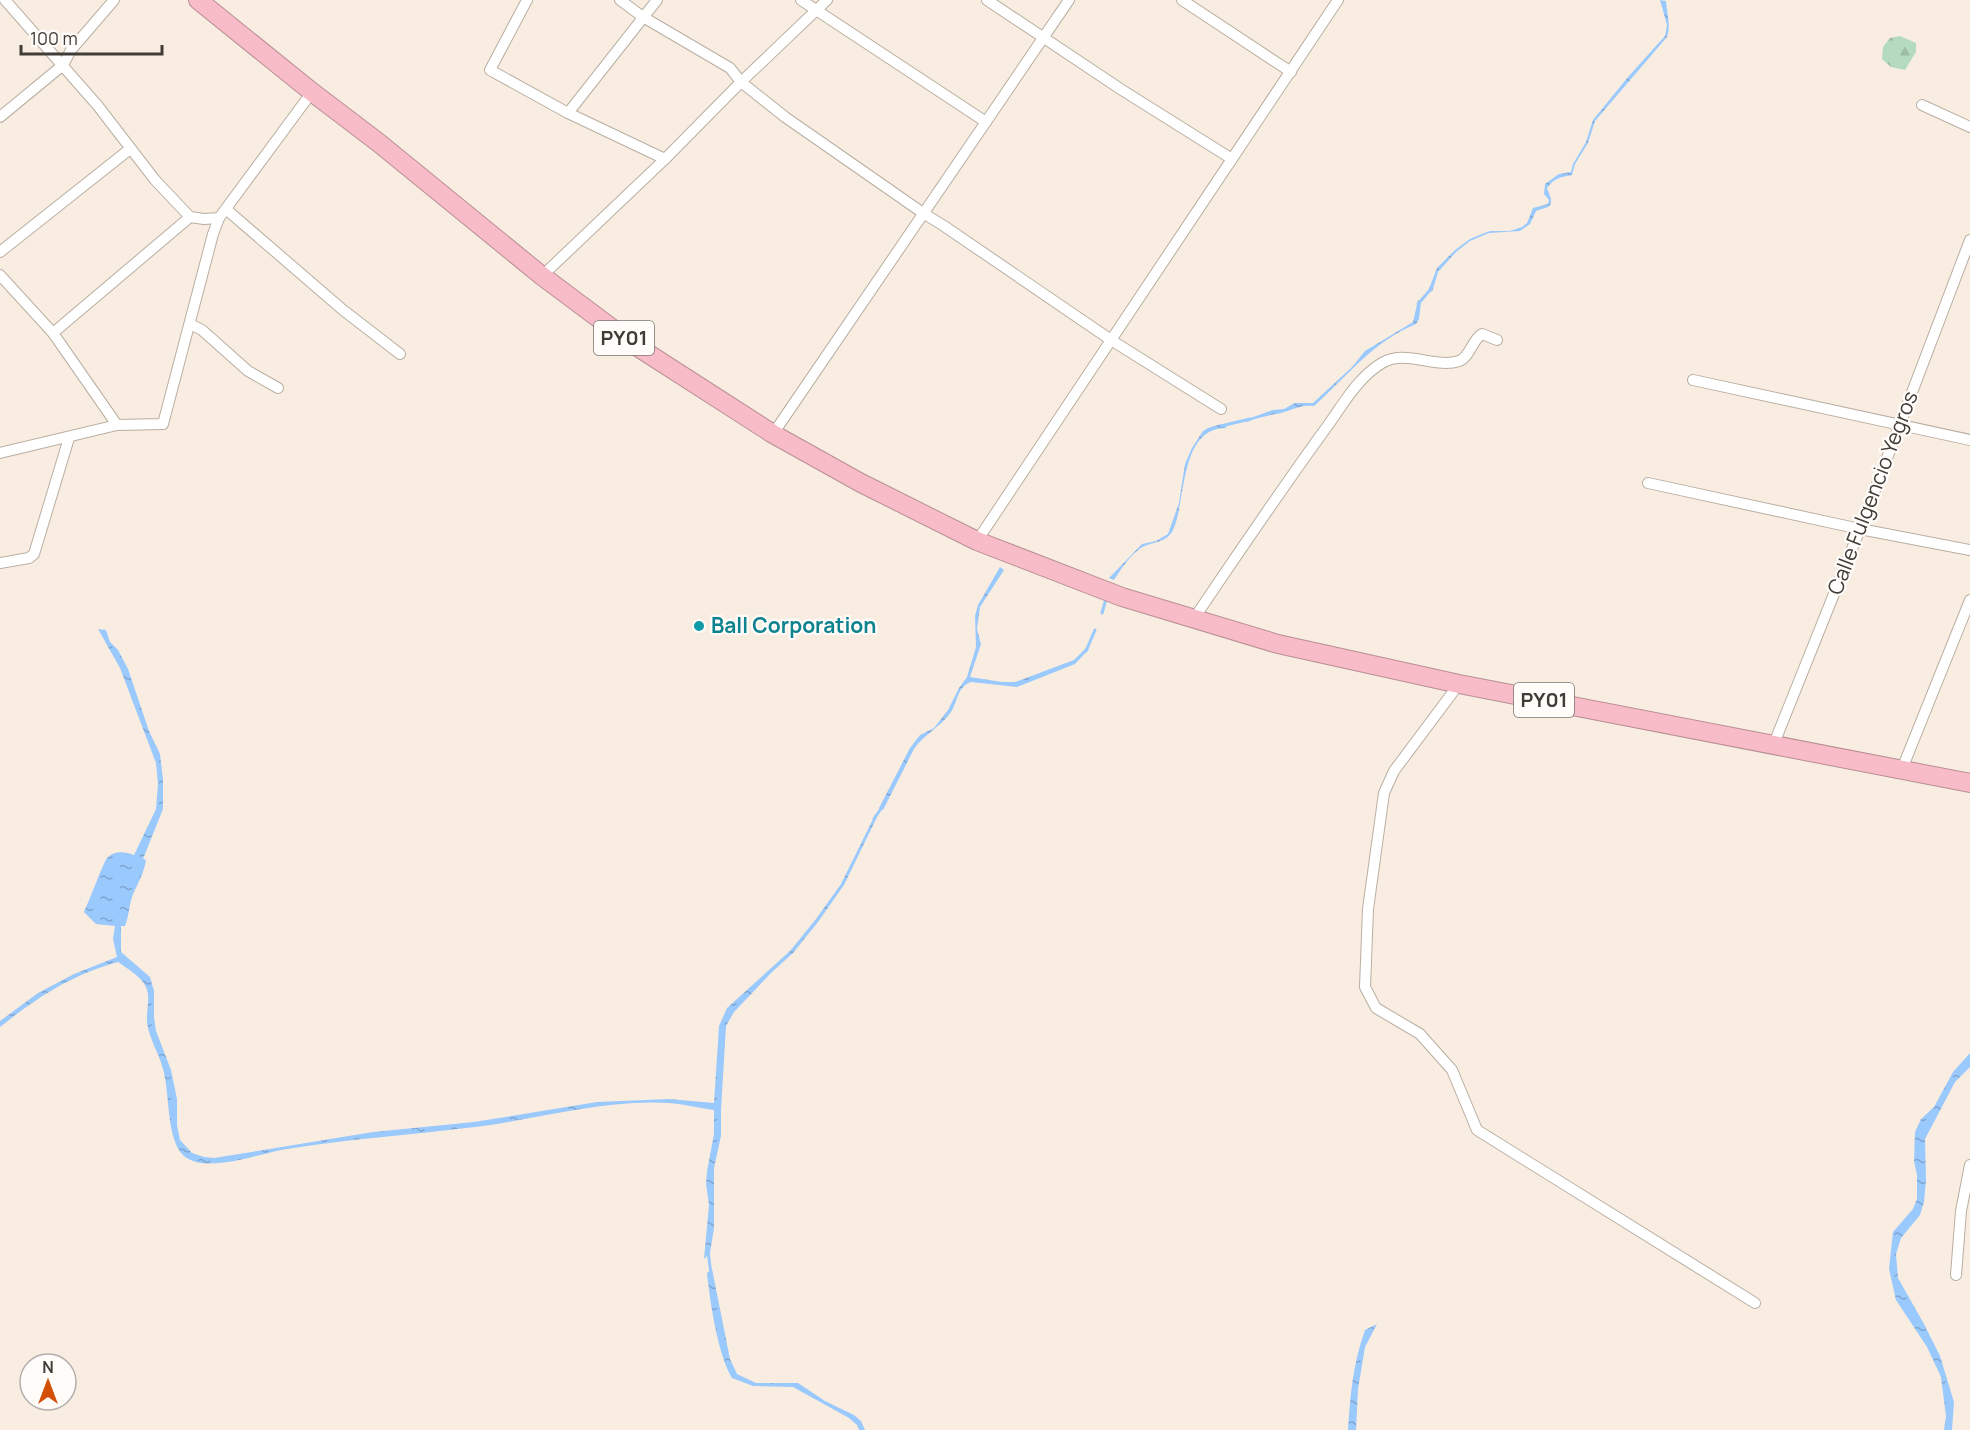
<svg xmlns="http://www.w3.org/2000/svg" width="1970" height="1430" font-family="Manrope,sans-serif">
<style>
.forest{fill:url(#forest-firs)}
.water{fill:url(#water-ripples)}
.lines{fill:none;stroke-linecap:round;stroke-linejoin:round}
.stream{stroke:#9ac9fd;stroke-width:3}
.street-casing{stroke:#b9aea2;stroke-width:12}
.highway-casing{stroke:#b88f95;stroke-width:20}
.street{stroke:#fff;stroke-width:10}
.highway{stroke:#f8bbc8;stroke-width:18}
.culture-dot{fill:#0f9aa8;stroke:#fffcfa;stroke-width:2}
.labels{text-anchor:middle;stroke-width:4.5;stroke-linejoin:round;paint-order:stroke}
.shield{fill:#fffcfa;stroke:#797672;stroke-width:1.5}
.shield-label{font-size:20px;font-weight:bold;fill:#403c37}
.street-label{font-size:21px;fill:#403c37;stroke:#fffcfa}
.culture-label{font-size:21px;font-weight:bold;fill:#0d838f;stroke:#fffcfa;text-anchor:start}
</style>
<defs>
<pattern id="forest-firs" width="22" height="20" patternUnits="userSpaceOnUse" patternTransform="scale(1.5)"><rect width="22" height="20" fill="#b4dbbd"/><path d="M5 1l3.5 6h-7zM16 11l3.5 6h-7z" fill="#9cbda3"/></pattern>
<pattern id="water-ripples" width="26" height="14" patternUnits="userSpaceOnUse" patternTransform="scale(1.5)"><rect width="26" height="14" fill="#9ac9fd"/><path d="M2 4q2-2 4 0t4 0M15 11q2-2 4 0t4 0" fill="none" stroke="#7fa4ce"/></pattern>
</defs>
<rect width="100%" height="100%" fill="#f9ede1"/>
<!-- forest -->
<path class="forest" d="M1900 36 1916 43V52L1905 70 1891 67 1882 59 1883 47 1890 38Z"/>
<!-- water -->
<g class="water">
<path d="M1660 0 1666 1C1667 14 1671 25 1667 37L1595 121 1588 143 1575 164 1572 175C1561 177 1554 178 1547 188L1551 199V204L1548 207 1536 211 1530 224 1520 231 1489 233 1470 241 1456 252 1438 272 1432 292 1429 289 1437 268 1455 250 1470 239 1482 234 1490 231H1510L1522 227 1527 223 1533 208 1548 204 1549 200 1544 194 1545 184 1559 174 1571 172 1573 164 1586 142 1593 120 1628 77 1665 36 1667 25Z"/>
<path d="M1418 300 1421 302 1419 319 1416 324C1373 341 1347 377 1314 406 1299 404 1289 412 1276 414 1266 416 1257 418 1247 422L1245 420 1273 410 1284 409 1295 403H1313L1352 367 1365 351 1413 322Z"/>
<path d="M1221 424 1227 428C1179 427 1187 500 1173 530 1166 544 1152 541 1141 548 1130 555 1121 569 1114 580L1109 578 1142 544 1156 541 1168 534 1179 503 1185 464 1192 448 1203 431 1208 428Z"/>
<path d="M1000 567 1004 570 980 607 977 629 981 644 970 677 1002 682H1015L1074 660 1086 648 1089 649 1075 664 1017 687 971 682C957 687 958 701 951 712 941 727 924 734 914 749L883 810 879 808 910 748 920 735 934 728 948 710 959 688 967 677 976 647 975 616 978 605Z"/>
<path d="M98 629 106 630 110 642 118 650 128 669 149 731 160 754 163 779V809L143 859 146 860C144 874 137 884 132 897 129 906 129 916 125 926H121V952L150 977 154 991V1017L156 1031 171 1070 177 1099V1125L180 1140 192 1153 204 1157 214 1158 373 1132 474 1122 597 1102 669 1099 714 1103 719 1026 727 1008 790 951 816 919 841 884 875 815 877 817 844 885 818 922 793 953 771 973 734 1012 726 1026 721 1110V1136L714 1168V1228L710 1253 704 1259 709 1205 706 1184 707 1171 714 1134V1110C699 1108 684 1104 669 1103 604 1099 539 1119 475 1127 410 1135 345 1139 281 1150 255 1155 206 1174 184 1156 166 1140 170 1093 163 1069 159 1053 149 1039 147 1022 146 1012 150 1000 147 990 144 978 128 969 118 962 71 975 38 997 0 1027V1021L38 993 74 974 117 957 113 939 115 926 96 924 84 912C88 904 104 861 107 858 115 850 125 852 134 855L156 809 158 784 156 763 120 668Z"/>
<path d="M1970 1053V1067L1955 1082 1925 1139 1926 1180 1924 1202 1920 1215 1901 1238 1896 1254 1898 1278 1924 1324 1940 1356 1954 1402 1952 1430H1944L1946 1416 1941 1377 1927 1347 1896 1300 1889 1269 1893 1232 1913 1209 1917 1199V1175L1914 1161 1915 1132 1921 1119 1934 1107 1953 1072Z"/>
<path d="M712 1269 730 1359 737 1374 756 1383H798L825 1401 854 1415 861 1421 865 1430H859L857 1425 849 1418 793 1387 753 1386 732 1378C718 1355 710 1302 707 1273Z"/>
<path d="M1377 1324 1365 1347 1358 1389 1356 1430H1348C1350 1396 1353 1363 1365 1330Z"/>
</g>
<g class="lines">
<!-- stream -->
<g class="stream">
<path d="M1418 304 1431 289"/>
<path d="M1221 426 1250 419"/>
<path d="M1102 613 1106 599"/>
<path d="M1086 651 1095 630"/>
<path d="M874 819 882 807"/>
<path d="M708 1251 711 1274"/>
</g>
<!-- street casing -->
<g class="street-casing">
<g id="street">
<path d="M5 0 98 106 155 180 190 217 204 219 219 218 312 92"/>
<path d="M527 0 490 70 568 113 665 159"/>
<path d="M620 0 643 17 730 68 741 82 785 117 923 213 944 226 1111 340 1221 409"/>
<path d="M801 0 986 122"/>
<path d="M987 0 1122 90 1232 159"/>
<path d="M1182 0 1291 72"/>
<path d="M1922 105 1970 127"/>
<path d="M568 113 657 0"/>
<path d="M0 117 63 65 71 50 114 0"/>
<path d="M227 210 343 310 400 354"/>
<path d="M0 252 130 149"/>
<path d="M0 275 53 333 117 425"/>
<path d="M542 276 665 159 741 82 827 0"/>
<path d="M190 324 202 330 248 371 278 388"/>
<path d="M53 333 190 217"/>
<path d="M1693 380 1970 440"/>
<path d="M773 434 1069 0"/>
<path d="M0 453 117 425 163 424 213 234 219 218"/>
<path d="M1648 483 1860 529 1970 550"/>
<path d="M977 541 1338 0"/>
<path d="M0 563 29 558 34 554 69 438"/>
<path d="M1193 620C1237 555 1280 491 1326 428 1342 406 1358 377 1382 363 1406 349 1435 369 1459 361 1470 357 1472 340 1482 334L1497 340"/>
<path d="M1459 684 1394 771 1384 793 1368 909 1365 987 1376 1008 1420 1034 1452 1070 1477 1130 1755 1303"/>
<path d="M1773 746 1860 529 1970 240"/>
<path d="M1902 769 1970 600"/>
<path d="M1956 1275 1961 1211 1970 1165"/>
</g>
</g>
<!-- highway casing -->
<g class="highway-casing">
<path id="highway" d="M198 0 312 92 379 143 542 276 633 344 773 434 861 483 977 541 1122 597 1278 644 1459 684 1970 783"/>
</g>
<!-- street -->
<use href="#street" class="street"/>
<!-- highway -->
<use href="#highway" class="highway"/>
</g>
<!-- markers -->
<circle class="culture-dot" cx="699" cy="626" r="6"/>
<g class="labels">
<!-- shield labels -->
<g class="shield">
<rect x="594" y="321" width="60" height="34" rx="4.5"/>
<rect x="1514" y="683" width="60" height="34" rx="4.5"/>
</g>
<g class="shield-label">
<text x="624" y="345">PY01</text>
<text x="1544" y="707">PY01</text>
</g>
<!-- street labels -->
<g class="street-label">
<text transform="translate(1873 493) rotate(-69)" y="7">Calle Fulgencio Yegros</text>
</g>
<!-- culture labels -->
<g class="culture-label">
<text x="711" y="633">Ball Corporation</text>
</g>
</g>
<!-- north arrow -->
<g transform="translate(48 1382)"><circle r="28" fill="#fffcfa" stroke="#b3afac" stroke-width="1.5"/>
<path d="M0-4.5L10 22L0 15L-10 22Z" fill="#d44f06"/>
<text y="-9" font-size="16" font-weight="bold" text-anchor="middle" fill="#403c37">N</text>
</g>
<!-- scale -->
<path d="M21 45v9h141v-9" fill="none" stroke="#403c37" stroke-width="3"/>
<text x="30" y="45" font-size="18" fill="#403c37" stroke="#fffcfa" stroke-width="4.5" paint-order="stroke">100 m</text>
</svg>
